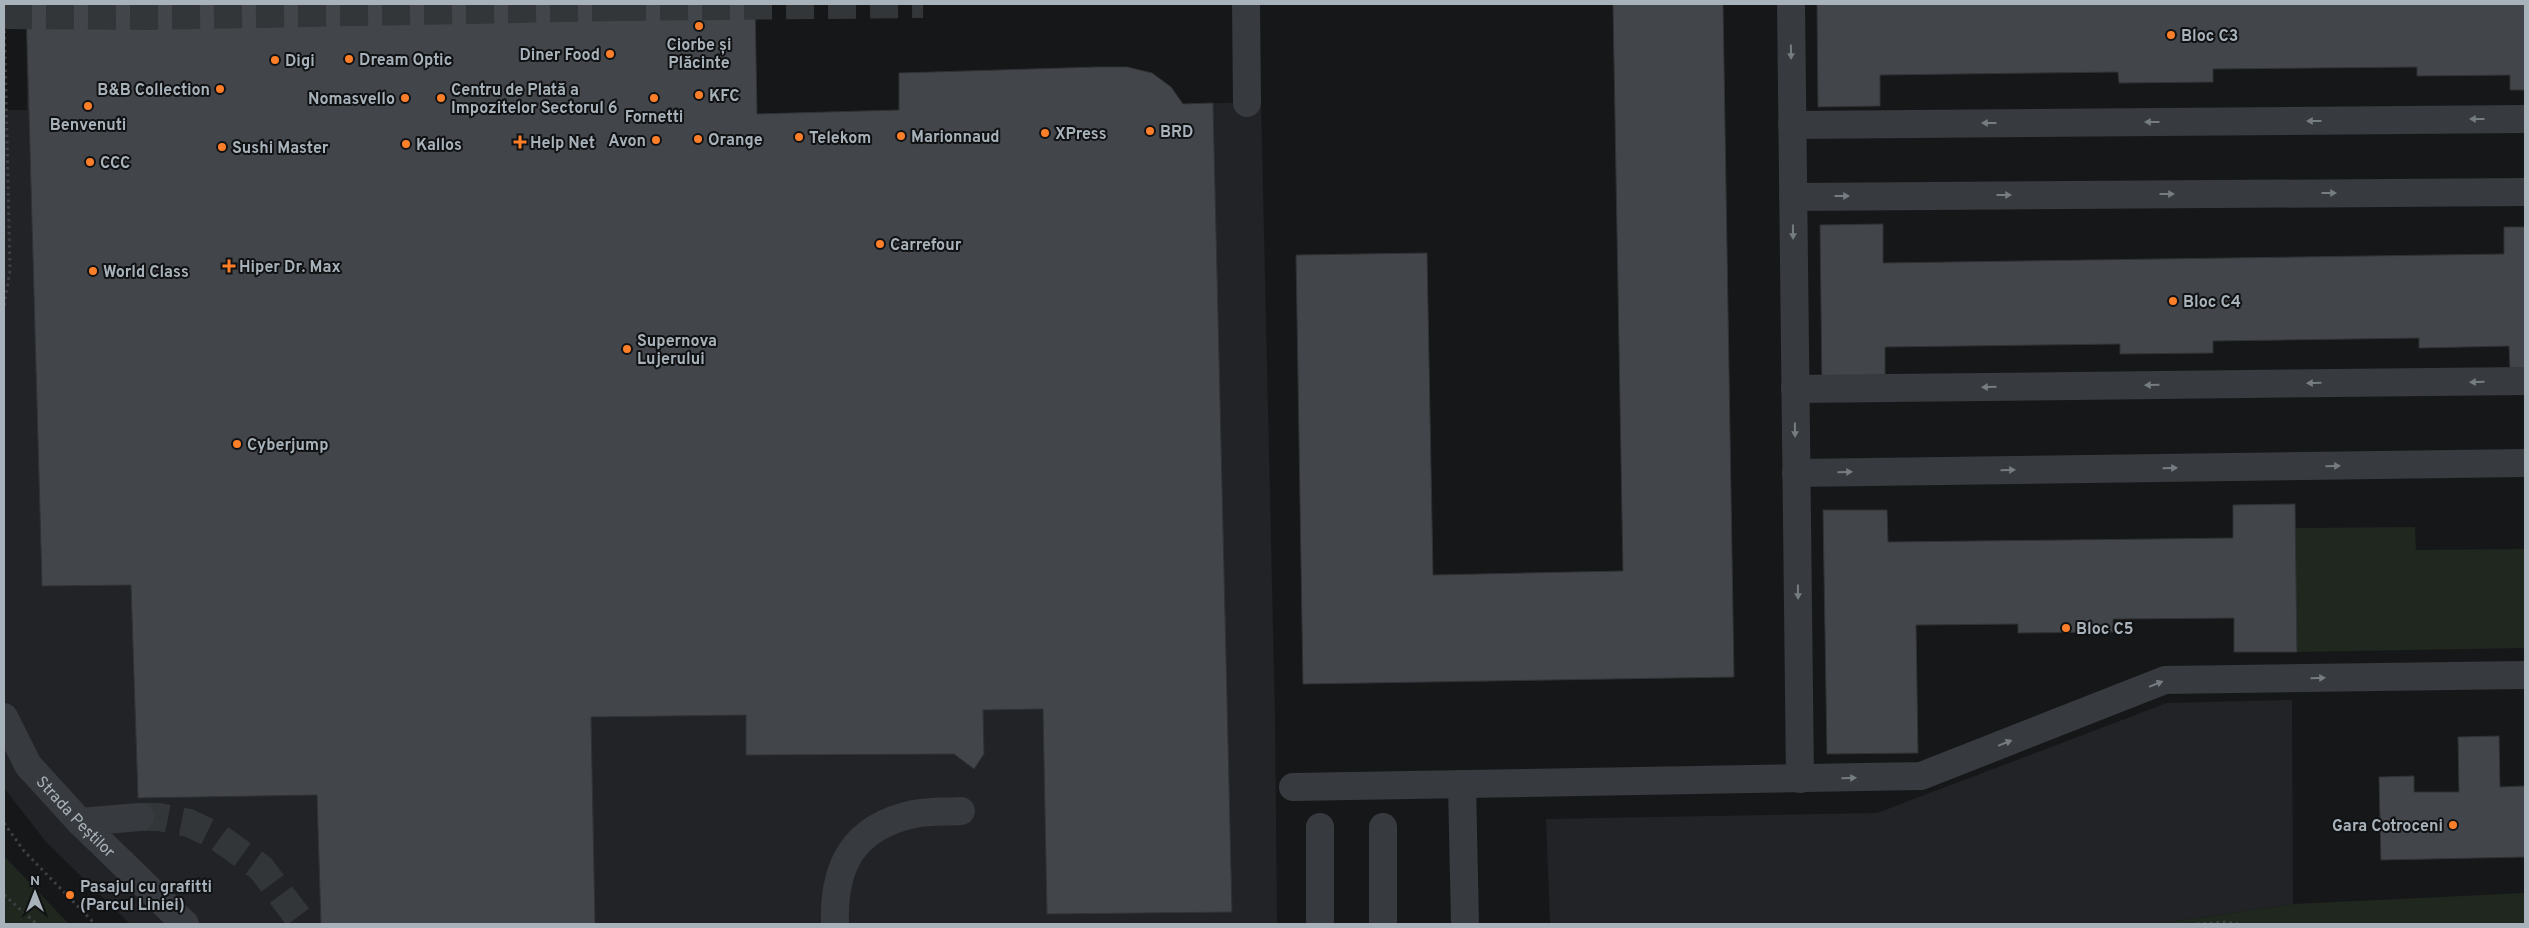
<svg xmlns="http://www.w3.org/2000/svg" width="2529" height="928" font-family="Overpass,sans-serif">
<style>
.built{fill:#222326}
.green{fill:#1f271e}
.building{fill:#424549;stroke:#303235}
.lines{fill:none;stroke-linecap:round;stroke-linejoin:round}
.minor-tunnel{stroke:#333639;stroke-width:28;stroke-dasharray:28 14;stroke-linecap:butt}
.path{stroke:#3d4145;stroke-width:3;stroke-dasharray:2.5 4;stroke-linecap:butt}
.minor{stroke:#373a3e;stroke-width:28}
.oneway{fill:#757c82}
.poi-dot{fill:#fe7f29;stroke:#111214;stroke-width:2}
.labels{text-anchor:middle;stroke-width:4;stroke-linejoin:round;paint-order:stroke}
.poi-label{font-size:16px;font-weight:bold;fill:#a8b2ba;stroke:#111214;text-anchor:start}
.street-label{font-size:16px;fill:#a8b2ba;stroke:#111214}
</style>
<rect width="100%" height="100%" fill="#161719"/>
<!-- built -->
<g class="built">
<path d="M26 4H755L757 114 899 110V73L1097 67H1127L1152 73 1171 87 1183 104 1261 102 1275 715 1277 924H130L46 842 4 788V110H27Z"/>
<path d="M2292 700 2293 904 2157 924H1550L1546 819 1877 813 2167 703Z"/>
</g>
<!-- green -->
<g class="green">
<path d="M2415 527 2416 550 2525 549V648L2297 652 2295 528Z"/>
<path d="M4 858H6L69 924H4Z"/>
<path d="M2525 893V924H2157L2293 904Z"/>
</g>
<!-- building -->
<g class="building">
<path d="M26 4H755L757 114 899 110V73L1097 67H1127L1152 73 1171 87 1183 104 1213 103 1232 912 1047 914 1043 709 983 710 984 754 974 769 954 754 746 755V715L591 717 595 924H321L317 795 138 798 131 585 42 586Z"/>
<path d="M1613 4H1723L1734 677 1303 684 1296 255 1427 253 1433 575 1623 571Z"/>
<path d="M1817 4H2525V90H2510V75L2417 76V67L2213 69V82L2119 83 2118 72 1880 75V106L1818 107Z"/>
<path d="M1883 224V263L2504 254V227H2525V368H2510L2509 346 2419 348V338L2213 341V353L2120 354V344L1885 347V385L1822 386 1820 225Z"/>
<path d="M2295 504 2297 652H2234V618L2113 619V632L2018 633V624L1916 625 1918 753 1827 754 1823 510H1887L1888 542 2154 539 2233 538V505Z"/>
<path d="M2499 736 2500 787 2525 786V857L2381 860 2379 777 2414 776V792H2459L2458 737Z"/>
</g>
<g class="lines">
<!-- minor-tunnel -->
<g class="minor-tunnel">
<path d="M621 4V7L923 4"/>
<path d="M4 15 149 16 621 7"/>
<path d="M140 817H159L189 823 218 837 261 868 303 924"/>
</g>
<!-- path -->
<g class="path">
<path d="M4 11 10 270 4 307"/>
<path d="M4 823 24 851 95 924"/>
<path d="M4 895 37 924"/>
<path d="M2197 924 2227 922 2238 924"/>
</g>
<!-- minor -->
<g class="minor">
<path d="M1246 4 1247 103"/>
<path d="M1791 4 1800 779"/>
<path d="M1792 125 2525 119"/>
<path d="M1793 197 2525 192"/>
<path d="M1795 389 2525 381"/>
<path d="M1796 473 2525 463"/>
<path id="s1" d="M4 717 28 765 80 822 185 924"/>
<path d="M1462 784 1465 924"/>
<path d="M1293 787 1921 776 2165 680 2525 675"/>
<path d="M80 822 140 817"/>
<path d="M1320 827V924"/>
<path d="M1383 827V924"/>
<path d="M835 924C833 866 853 827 914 814 929 811 946 812 961 811"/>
</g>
</g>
<!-- one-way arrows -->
<defs><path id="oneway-solid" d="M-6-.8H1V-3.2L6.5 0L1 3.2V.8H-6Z" transform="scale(1.25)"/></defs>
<g class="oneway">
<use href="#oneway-solid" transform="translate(1791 52) rotate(89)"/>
<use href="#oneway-solid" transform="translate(2477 119) rotate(180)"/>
<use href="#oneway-solid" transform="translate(2314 121) rotate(180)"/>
<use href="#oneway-solid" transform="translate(2152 122) rotate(180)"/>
<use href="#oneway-solid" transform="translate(1989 123) rotate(180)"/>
<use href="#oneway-solid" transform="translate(2329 193)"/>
<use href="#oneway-solid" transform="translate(2167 194)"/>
<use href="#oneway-solid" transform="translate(2004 195)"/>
<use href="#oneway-solid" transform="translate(1842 196)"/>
<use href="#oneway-solid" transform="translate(1793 232) rotate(89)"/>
<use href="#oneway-solid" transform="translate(2477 382) rotate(179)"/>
<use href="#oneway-solid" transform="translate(2314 383) rotate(179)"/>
<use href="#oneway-solid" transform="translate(2152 385) rotate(179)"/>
<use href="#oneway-solid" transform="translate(1989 387) rotate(179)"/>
<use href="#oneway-solid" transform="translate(1795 430) rotate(89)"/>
<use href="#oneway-solid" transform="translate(2333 466) rotate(-1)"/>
<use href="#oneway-solid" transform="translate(2170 468) rotate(-1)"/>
<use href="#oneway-solid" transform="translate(2008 470) rotate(-1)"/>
<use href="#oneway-solid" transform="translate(1845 472) rotate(-1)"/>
<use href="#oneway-solid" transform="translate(1798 592) rotate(89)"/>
<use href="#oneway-solid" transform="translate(2318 678) rotate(-1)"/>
<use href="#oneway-solid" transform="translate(2156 684) rotate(-22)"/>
<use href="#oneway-solid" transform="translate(2005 743) rotate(-22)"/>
<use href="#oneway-solid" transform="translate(1849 778) rotate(-1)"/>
</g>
<!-- markers -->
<g class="poi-dot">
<circle cx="699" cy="26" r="5"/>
<circle cx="2171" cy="35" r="5"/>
<circle cx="610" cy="54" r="5"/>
<circle cx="349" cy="59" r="5"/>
<circle cx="275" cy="60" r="5"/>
<circle cx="220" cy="89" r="5"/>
<circle cx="699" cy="95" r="5"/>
<circle cx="405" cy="98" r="5"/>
<circle cx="441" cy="98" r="5"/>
<circle cx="654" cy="98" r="5"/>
<circle cx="88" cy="106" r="5"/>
<circle cx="1150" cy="131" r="5"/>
<circle cx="1045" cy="133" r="5"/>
<circle cx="901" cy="136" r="5"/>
<circle cx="799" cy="137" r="5"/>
<circle cx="698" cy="139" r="5"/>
<circle cx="656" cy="140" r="5"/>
<path d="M517.5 134.5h5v5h5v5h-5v5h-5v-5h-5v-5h5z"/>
<circle cx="406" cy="144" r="5"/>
<circle cx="222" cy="147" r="5"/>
<circle cx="90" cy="162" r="5"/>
<circle cx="880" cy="244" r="5"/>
<path d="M226.5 258.5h5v5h5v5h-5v5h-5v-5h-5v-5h5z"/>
<circle cx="93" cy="271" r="5"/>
<circle cx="2173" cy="301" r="5"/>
<circle cx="627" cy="349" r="5"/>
<circle cx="237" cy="444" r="5"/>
<circle cx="2066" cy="628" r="5"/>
<circle cx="2453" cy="825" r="5"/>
<circle cx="70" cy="895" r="5"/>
</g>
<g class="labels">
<!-- poi labels -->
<g class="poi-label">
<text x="2181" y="41">Bloc C3</text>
<text x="699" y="50" text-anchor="middle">Ciorbe și<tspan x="699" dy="18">Plăcinte</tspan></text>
<text x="600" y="60" text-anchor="end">Diner Food</text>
<text x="359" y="65">Dream Optic</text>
<text x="285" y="66">Digi</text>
<text x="210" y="95" text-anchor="end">B&amp;B Collection</text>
<text x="451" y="95">Centru de Plată a<tspan x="451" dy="18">Impozitelor Sectorul 6</tspan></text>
<text x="709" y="101">KFC</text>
<text x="395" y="104" text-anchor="end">Nomasvello</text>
<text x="654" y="122" text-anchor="middle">Fornetti</text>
<text x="88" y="130" text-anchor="middle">Benvenuti</text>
<text x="1160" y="137">BRD</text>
<text x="1055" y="139">XPress</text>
<text x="911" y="142">Marionnaud</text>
<text x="809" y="143">Telekom</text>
<text x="708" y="145">Orange</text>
<text x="646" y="146" text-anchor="end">Avon</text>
<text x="530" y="148">Help Net</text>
<text x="416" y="150">Kallos</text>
<text x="232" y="153">Sushi Master</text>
<text x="100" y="168">CCC</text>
<text x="890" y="250">Carrefour</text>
<text x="239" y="272">Hiper Dr. Max</text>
<text x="103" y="277">World Class</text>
<text x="2183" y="307">Bloc C4</text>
<text x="637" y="346">Supernova<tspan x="637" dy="18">Lujerului</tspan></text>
<text x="247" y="450">Cyberjump</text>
<text x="2076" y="634">Bloc C5</text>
<text x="2443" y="831" text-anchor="end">Gara Cotroceni</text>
<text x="80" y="892">Pasajul cu grafitti<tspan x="80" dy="18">(Parcul Liniei)</tspan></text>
</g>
<!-- street labels -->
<g class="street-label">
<text dy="6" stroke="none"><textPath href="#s1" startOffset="124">Strada Peștilor</textPath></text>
</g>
</g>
<!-- border -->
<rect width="2529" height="928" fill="none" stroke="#a8b2ba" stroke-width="10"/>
<!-- north arrow -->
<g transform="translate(35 893)" stroke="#111214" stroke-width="4" paint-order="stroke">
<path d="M0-4L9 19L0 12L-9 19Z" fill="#a8b2ba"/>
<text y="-8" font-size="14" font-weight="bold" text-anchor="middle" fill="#a8b2ba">N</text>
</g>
</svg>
